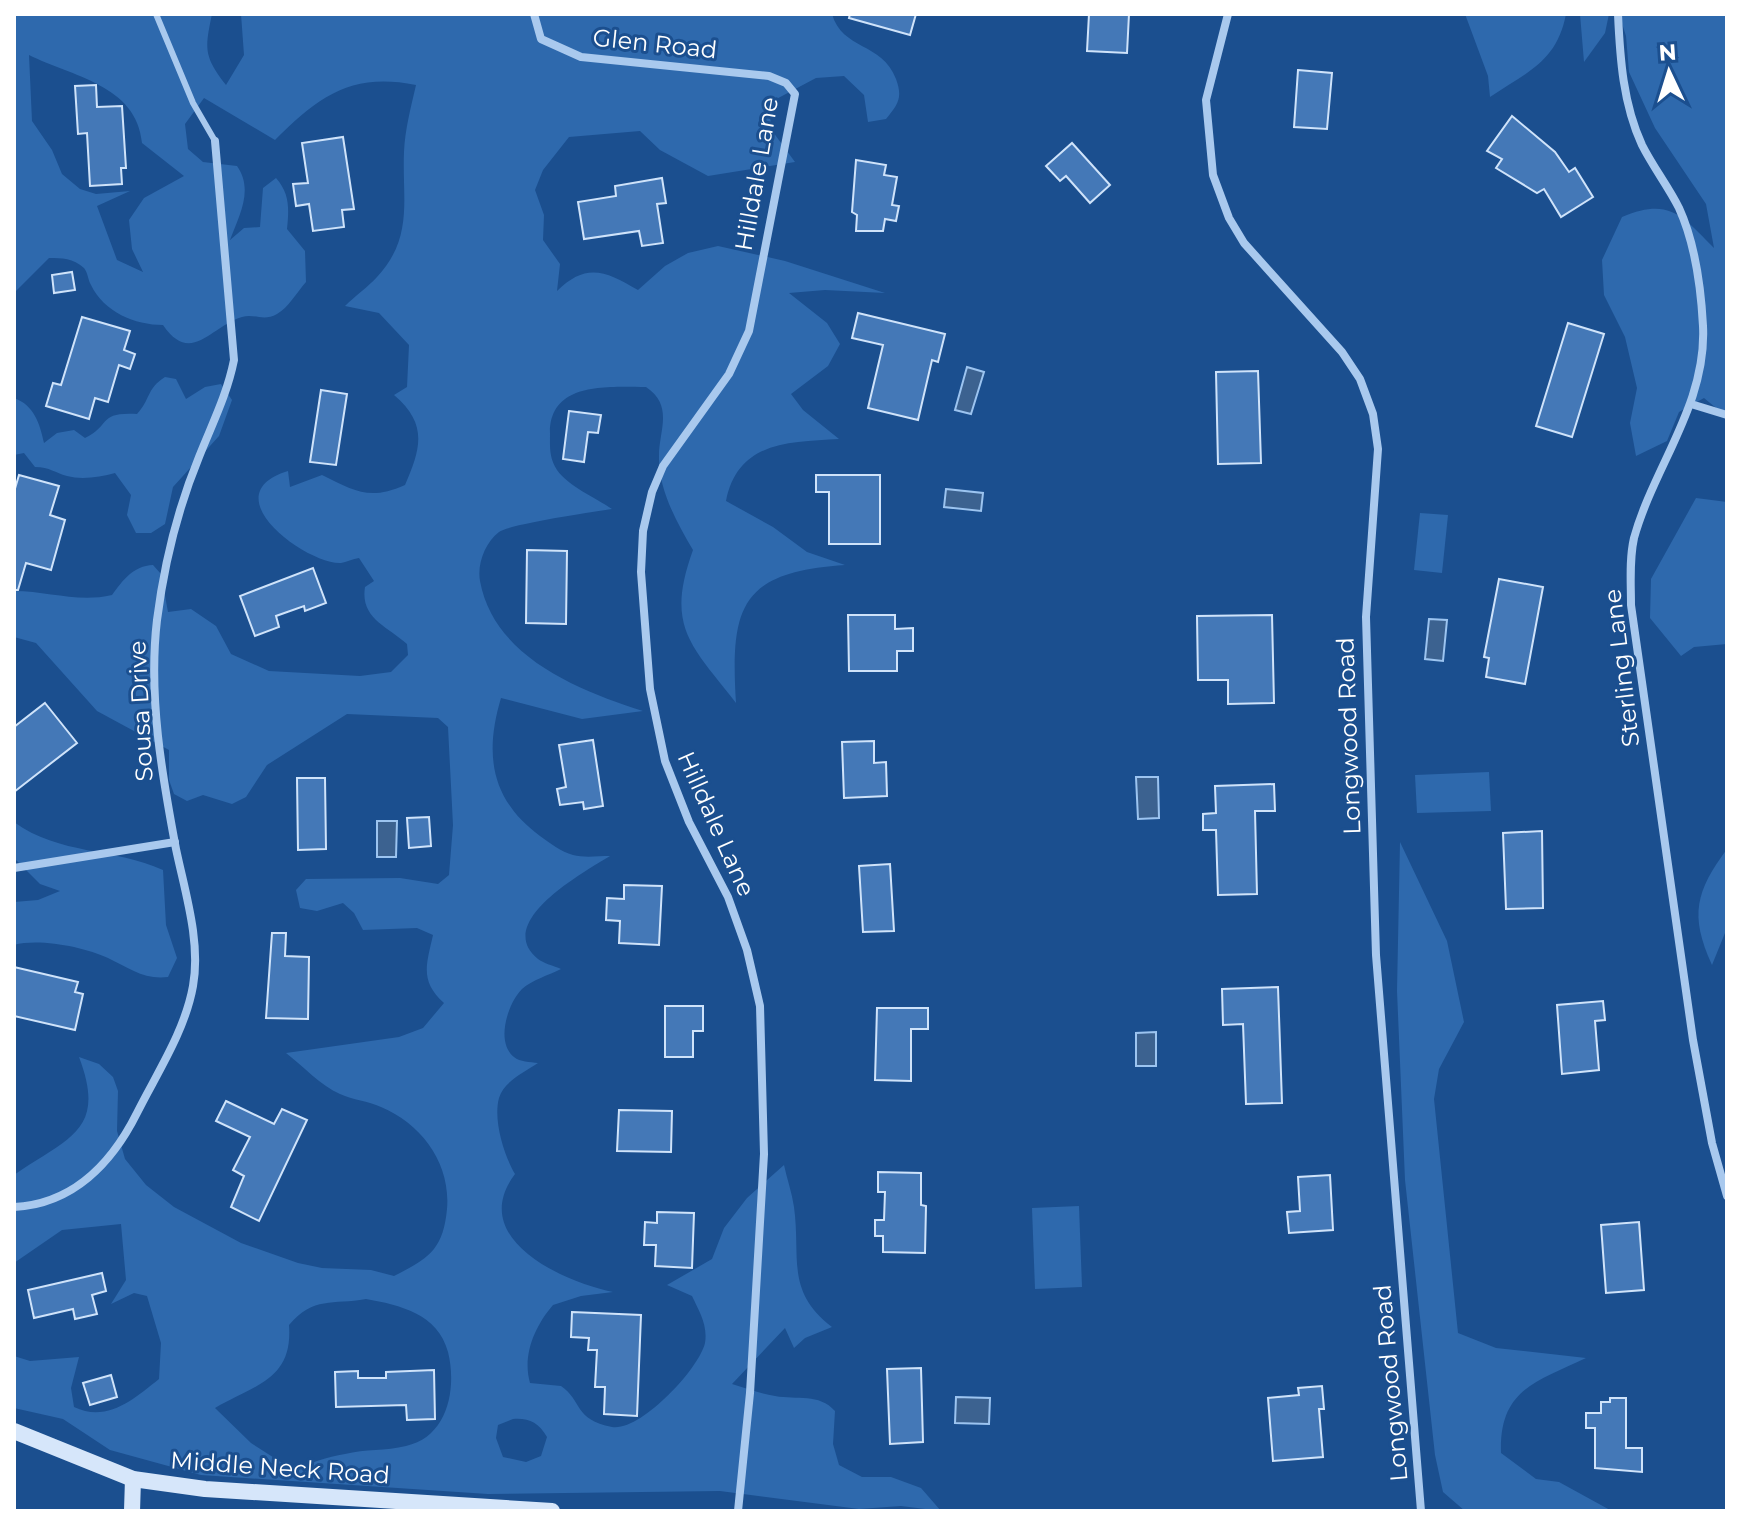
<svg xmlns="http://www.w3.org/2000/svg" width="1741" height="1525" font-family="Montserrat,sans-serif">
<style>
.green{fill:#2e69ad;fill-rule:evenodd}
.water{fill:#3c6290;stroke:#9cc4f0;stroke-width:2}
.building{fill:#4478b7;stroke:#cfe3fa;stroke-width:2}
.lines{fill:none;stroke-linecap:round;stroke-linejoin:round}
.lane{stroke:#a9c9ee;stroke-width:6}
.street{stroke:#a9c9ee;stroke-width:8}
.secondary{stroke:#d6e6fa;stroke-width:16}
.labels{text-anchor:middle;stroke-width:6;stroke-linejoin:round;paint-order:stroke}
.street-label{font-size:24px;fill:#fff;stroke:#1b4f8f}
</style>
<rect width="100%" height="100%" fill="#1b4f8f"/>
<!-- green -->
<g class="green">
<path d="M14 14H212C205 48 203 56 226 85L244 55 241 14H832C842 50 882 42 896 79 903 98 898 104 886 119L868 122 864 95 844 76 816 78 767 104 773 132 795 162 708 176 660 150 640 131 569 137 543 170 535 190 544 215 543 240 560 264 557 291C586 262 606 271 638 290L665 266 688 253 718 246 785 261 885 293 825 290 789 293 827 323 840 344 828 366 791 394 803 410 839 439C789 442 738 441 726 501L773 527 807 552 845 565C741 572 730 606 736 703 691 645 665 627 693 550 677 523 658 489 659 456 659 430 674 406 646 387 609 387 549 381 550 434 550 447 549 458 557 470 568 486 596 498 612 509 593 512 510 524 499 532 485 543 477 564 480 581 494 657 578 690 643 711L582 719 501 698C484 755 491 800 540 836 550 843 561 852 573 855 584 858 598 856 610 856 586 871 492 922 538 959 543 963 554 966 561 969 549 975 532 980 522 989 508 1003 495 1042 514 1057 520 1062 530 1062 538 1063 525 1072 504 1081 499 1098 493 1120 504 1155 515 1174 467 1238 561 1281 613 1292L581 1296 553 1305C535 1326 522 1355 530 1383L561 1386C582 1400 574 1420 612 1427 640 1432 699 1369 705 1343 708 1325 699 1311 692 1296L667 1285 712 1259 724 1228 747 1198 784 1165C787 1179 792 1193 794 1207 801 1258 785 1291 832 1327L805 1338 794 1348 785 1328 732 1384C746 1388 761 1394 775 1396 797 1400 819 1393 835 1411L833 1444 839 1465 862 1477H891L921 1488 941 1511 901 1506 859 1509 720 1491 488 1494 201 1475 110 1450 63 1419 14 1408V1356L30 1361 79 1357 71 1388 74 1407C107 1423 134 1399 159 1379L161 1343 147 1296 134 1293 111 1304 126 1280 121 1224 62 1230 14 1263V1175C69 1137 107 1131 79 1057L99 1064 113 1077 118 1091 117 1131 125 1159 146 1185 174 1207 241 1243 298 1263 322 1268 371 1270 394 1276C429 1258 443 1250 447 1209 451 1164 422 1124 381 1107 368 1101 353 1100 340 1094 321 1086 303 1066 286 1053L399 1037 423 1028 444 1003C420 981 426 966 433 935L417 928 363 930 354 913 343 903 317 911 300 908 296 890 306 879 400 878 438 884 449 875 453 825 448 727 438 718 347 714 267 765 246 797 232 804 203 795 187 801 174 794 169 780V750L97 711 36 643 14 637V591C48 591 78 603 112 595 123 580 133 566 153 565L161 574 168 612 191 609 216 626 231 654 269 671 360 676 391 672 408 655 407 644C387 626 360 618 365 587L374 581 359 558C353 559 346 562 341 563 308 565 210 495 288 471L290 487 322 475C355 491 369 501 405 485 421 448 428 424 394 395L407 387 409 345 379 313 345 306C355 296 368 287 377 277 414 237 402 199 404 152 405 129 411 107 416 85 352 72 319 96 275 140L204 98 185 124 188 149 203 162 237 166C254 190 239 216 230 240L244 228 260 227 263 188 276 178C290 194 289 209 287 229L305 251 306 282C297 292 288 308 277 314 263 322 254 313 242 317 211 326 191 366 163 325 135 325 104 312 91 285 88 280 88 273 84 268 73 258 62 258 49 258L14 293ZM29 55C71 76 137 85 142 143L184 176 144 198 129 220 132 249 143 272 117 260 97 206 130 191 96 194 80 189 62 174 52 150 32 121ZM366 1299C400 1305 438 1314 448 1352 457 1388 448 1437 406 1446 386 1451 365 1449 345 1454 327 1457 310 1463 293 1470L251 1443 215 1408C256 1384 293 1380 289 1325 314 1296 332 1305 366 1299ZM513 1419C529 1418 538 1422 547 1437L541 1456 526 1462 503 1457 496 1438 498 1425Z"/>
<path d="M1465 14H1566C1557 62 1527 72 1490 97L1488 76Z"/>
<path d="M1580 14H1609L1605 33 1584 62Z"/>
<path d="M1619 14H1727V417L1704 398 1679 412 1667 441 1636 456 1630 423 1637 388 1625 337 1604 295 1602 260 1622 217C1670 197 1682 216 1714 248L1706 204 1655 128 1629 72 1626 36Z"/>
<path d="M165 377 176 379 186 399 205 387 221 384 232 400 219 436 173 487 165 524 151 533H136L127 515 131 495 115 473C100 477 82 480 67 476 55 473 50 467 35 467L24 453 14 455V398C34 405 40 424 44 443L57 433 74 430 85 438C112 425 97 412 137 414 151 399 146 389 165 377Z"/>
<path d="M1696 498 1727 502V644L1694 647 1681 656 1650 618 1651 579Z"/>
<path d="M1420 513 1448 515 1442 573 1414 570Z"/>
<path d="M1489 772 1491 811 1417 813 1415 775Z"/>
<path d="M14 822C59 855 115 848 163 870L166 925 177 958 168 977C144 980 129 968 108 958 84 947 39 938 14 945V902L38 900 60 891 40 884 14 858Z"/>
<path d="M1400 842 1447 941 1464 1022 1439 1069 1434 1099 1458 1333 1496 1348 1586 1358C1536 1382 1499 1389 1501 1453L1536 1479 1559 1482 1610 1510 1465 1511 1443 1492 1435 1455 1405 1180 1397 991Z"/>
<path d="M1727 849V928L1712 965C1689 915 1696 891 1727 849Z"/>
<path d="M1079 1206 1082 1287 1035 1289 1032 1208Z"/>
</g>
<!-- water -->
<g class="water">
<path d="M967 367 984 372 971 414 955 410Z"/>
<path d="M946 489 983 493 981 511 944 507Z"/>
<path d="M1429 619 1447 620 1443 661 1425 659Z"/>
<path d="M1136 777H1158L1159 818 1138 819Z"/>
<path d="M377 821H397L396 857H377Z"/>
<path d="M1156 1032V1066H1136V1033Z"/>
<path d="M956 1397 990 1398 989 1424 955 1423Z"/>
</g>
<!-- building -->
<g class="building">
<path d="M850 14H916L910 35 849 18Z"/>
<path d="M1089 14H1129L1127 53 1087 51Z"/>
<path d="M1298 70 1332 73 1327 129 1294 127Z"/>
<path d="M96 85 97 107 122 106 126 168H121L122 184 90 186 87 133 78 134 75 86Z"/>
<path d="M1512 116 1555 152 1569 172 1575 168 1593 197 1561 217 1544 189 1537 193 1496 168 1502 159 1487 151Z"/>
<path d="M343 137 354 209 342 210 344 227 313 231 309 204 296 206 293 184 308 183 302 143Z"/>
<path d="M1072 143 1110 185 1090 203 1066 176 1060 181 1046 166Z"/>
<path d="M856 160 886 165 884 175 897 177 892 205 899 206 896 221 885 219 883 231H856L857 215 852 212Z"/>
<path d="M662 178 666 203 657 204 663 243 642 246 639 231 584 239 578 202 616 196 615 186Z"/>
<path d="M72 272 75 290 54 293 52 275Z"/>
<path d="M858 313 945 334 938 362 932 360 918 420 868 408 883 345 852 338Z"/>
<path d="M82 317 130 331 124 350 135 354 130 369 119 365 108 402 95 398 89 419 46 406 53 383 61 385Z"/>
<path d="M1568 323 1604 334 1572 437 1536 426Z"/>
<path d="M1258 371 1261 463 1218 464 1216 372Z"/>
<path d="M321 390 347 394 336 465 310 462Z"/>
<path d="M569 411 601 415 598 433 588 432 584 462 563 459Z"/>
<path d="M19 475 59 486 50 515 65 520 51 570 26 563 18 590H14V492Z"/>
<path d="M816 475H880V544H829V492H816Z"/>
<path d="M527 550 567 551 566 624 526 623Z"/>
<path d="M313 568 326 603 305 611 304 606 276 616 279 627 255 636 240 596Z"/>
<path d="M1499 579 1543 587 1525 684 1486 677 1489 658 1484 657Z"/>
<path d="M848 615H895V629L913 628V651H897V671H849Z"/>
<path d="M1272 615 1274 703 1228 704V680H1198L1197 616Z"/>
<path d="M45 703 77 743 14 792V727Z"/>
<path d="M593 740 603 806 584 809 583 802 560 805 557 789 566 787 559 745Z"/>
<path d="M874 741V763L886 762 887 796 844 798 842 742Z"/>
<path d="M297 778H325L326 849 298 850Z"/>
<path d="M1274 784 1275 811H1255L1257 894 1218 895 1216 830H1203V814L1216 813 1215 786Z"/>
<path d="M429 817 431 846 409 848 407 818Z"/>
<path d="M1542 831 1543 908 1506 909 1503 833Z"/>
<path d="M890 864 894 931 863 932 859 866Z"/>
<path d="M624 885 662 886 659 945 619 943 620 921 606 920 607 898 624 899Z"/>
<path d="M272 933H286L285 956 309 957 308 1019 266 1018Z"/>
<path d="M14 967 78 982 75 992 83 994 75 1030 14 1016Z"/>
<path d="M1278 987 1282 1103 1246 1104 1243 1024 1223 1025 1222 989Z"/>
<path d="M1603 1001 1605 1020 1595 1021 1599 1070 1562 1074 1557 1005Z"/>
<path d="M665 1006H703V1031H693V1057H665Z"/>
<path d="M877 1008H928V1029H911V1081L875 1080Z"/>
<path d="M226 1101 274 1124 282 1109 307 1120 259 1221 231 1207 244 1176 233 1170 250 1137 216 1121Z"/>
<path d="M619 1110 672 1111 671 1152 617 1151Z"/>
<path d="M878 1172 921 1173V1205L926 1206 925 1253 883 1252V1236H875V1220H884L885 1192H878Z"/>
<path d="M1330 1175 1333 1230 1289 1233 1287 1212 1300 1211 1298 1177Z"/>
<path d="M657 1212 694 1213 692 1268 655 1266 656 1245H644L645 1222 657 1223Z"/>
<path d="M1639 1222 1644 1290 1606 1293 1601 1225Z"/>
<path d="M102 1273 106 1291 92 1295 97 1314 75 1319 73 1309 34 1318 28 1290Z"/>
<path d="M572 1312 641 1315 637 1416 604 1414 605 1387H595L597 1350H588L589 1338 571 1337Z"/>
<path d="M921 1368 923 1442 890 1444 887 1369Z"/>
<path d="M434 1370 435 1419 407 1420 406 1405 336 1407 335 1372 358 1371V1378H386V1372Z"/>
<path d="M111 1375 117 1397 90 1405 83 1383Z"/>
<path d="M1322 1386 1324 1409H1319L1323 1457 1273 1461 1268 1398 1299 1395 1298 1388Z"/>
<path d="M1610 1398H1626V1448H1642V1472L1595 1468V1428H1586V1413H1601V1402H1610Z"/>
</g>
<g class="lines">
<!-- lane -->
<path class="lane" d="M156 14 193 103 215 141"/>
<!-- street -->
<g class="street">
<path d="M534 14 541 39 581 57 769 76 786 83 795 94 749 331 729 374 663 466 652 492 643 531 641 572 650 689 665 761 689 822 728 897 747 950 760 1006 764 1154 750 1393 738 1511"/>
<path d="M1228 14 1206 100 1213 175 1229 218 1244 243 1342 352 1360 379 1373 414 1378 449 1366 617 1376 955 1421 1511"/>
<path d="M1618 14C1620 58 1623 104 1642 145 1653 167 1668 186 1679 208 1695 243 1701 288 1703 326 1707 404 1654 466 1634 538 1629 560 1631 583 1631 605L1693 1040 1712 1143 1727 1196"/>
<path d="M1691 404 1727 415"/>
<path d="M14 868 175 842"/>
<path d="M14 1207C73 1204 112 1163 137 1113 157 1073 185 1031 193 986 201 942 185 892 176 849 162 775 148 696 157 620 164 565 178 508 199 457 212 424 227 395 234 360L215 141"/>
</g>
<!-- secondary -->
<g class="secondary">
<path d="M14 1431 133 1479 205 1489 552 1511"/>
<path d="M132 1511 133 1479"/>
</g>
</g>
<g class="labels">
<!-- street labels -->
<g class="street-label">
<text transform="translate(655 44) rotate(6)" y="8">Glen Road</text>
<text transform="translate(757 174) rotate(-80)" y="8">Hilldale Lane</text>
<text transform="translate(1622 668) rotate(-97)" y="8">Sterling Lane</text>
<text transform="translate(141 711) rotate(-93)" y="8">Sousa Drive</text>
<text transform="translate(1349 736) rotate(-92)" y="8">Longwood Road</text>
<text transform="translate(716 824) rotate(66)" y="8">Hilldale Lane</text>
<text transform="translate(1391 1383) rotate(-95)" y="8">Longwood Road</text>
<text transform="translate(280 1468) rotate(4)" y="8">Middle Neck Road</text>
</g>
</g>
<!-- border -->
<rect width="1741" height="1525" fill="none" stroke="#ffffff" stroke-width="32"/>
<!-- north arrow -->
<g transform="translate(1669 72) rotate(356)" stroke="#1b4f8f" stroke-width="6" paint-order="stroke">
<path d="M0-6L14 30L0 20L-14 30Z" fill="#ffffff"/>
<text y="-12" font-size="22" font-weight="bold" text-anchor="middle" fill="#ffffff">N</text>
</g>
</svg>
